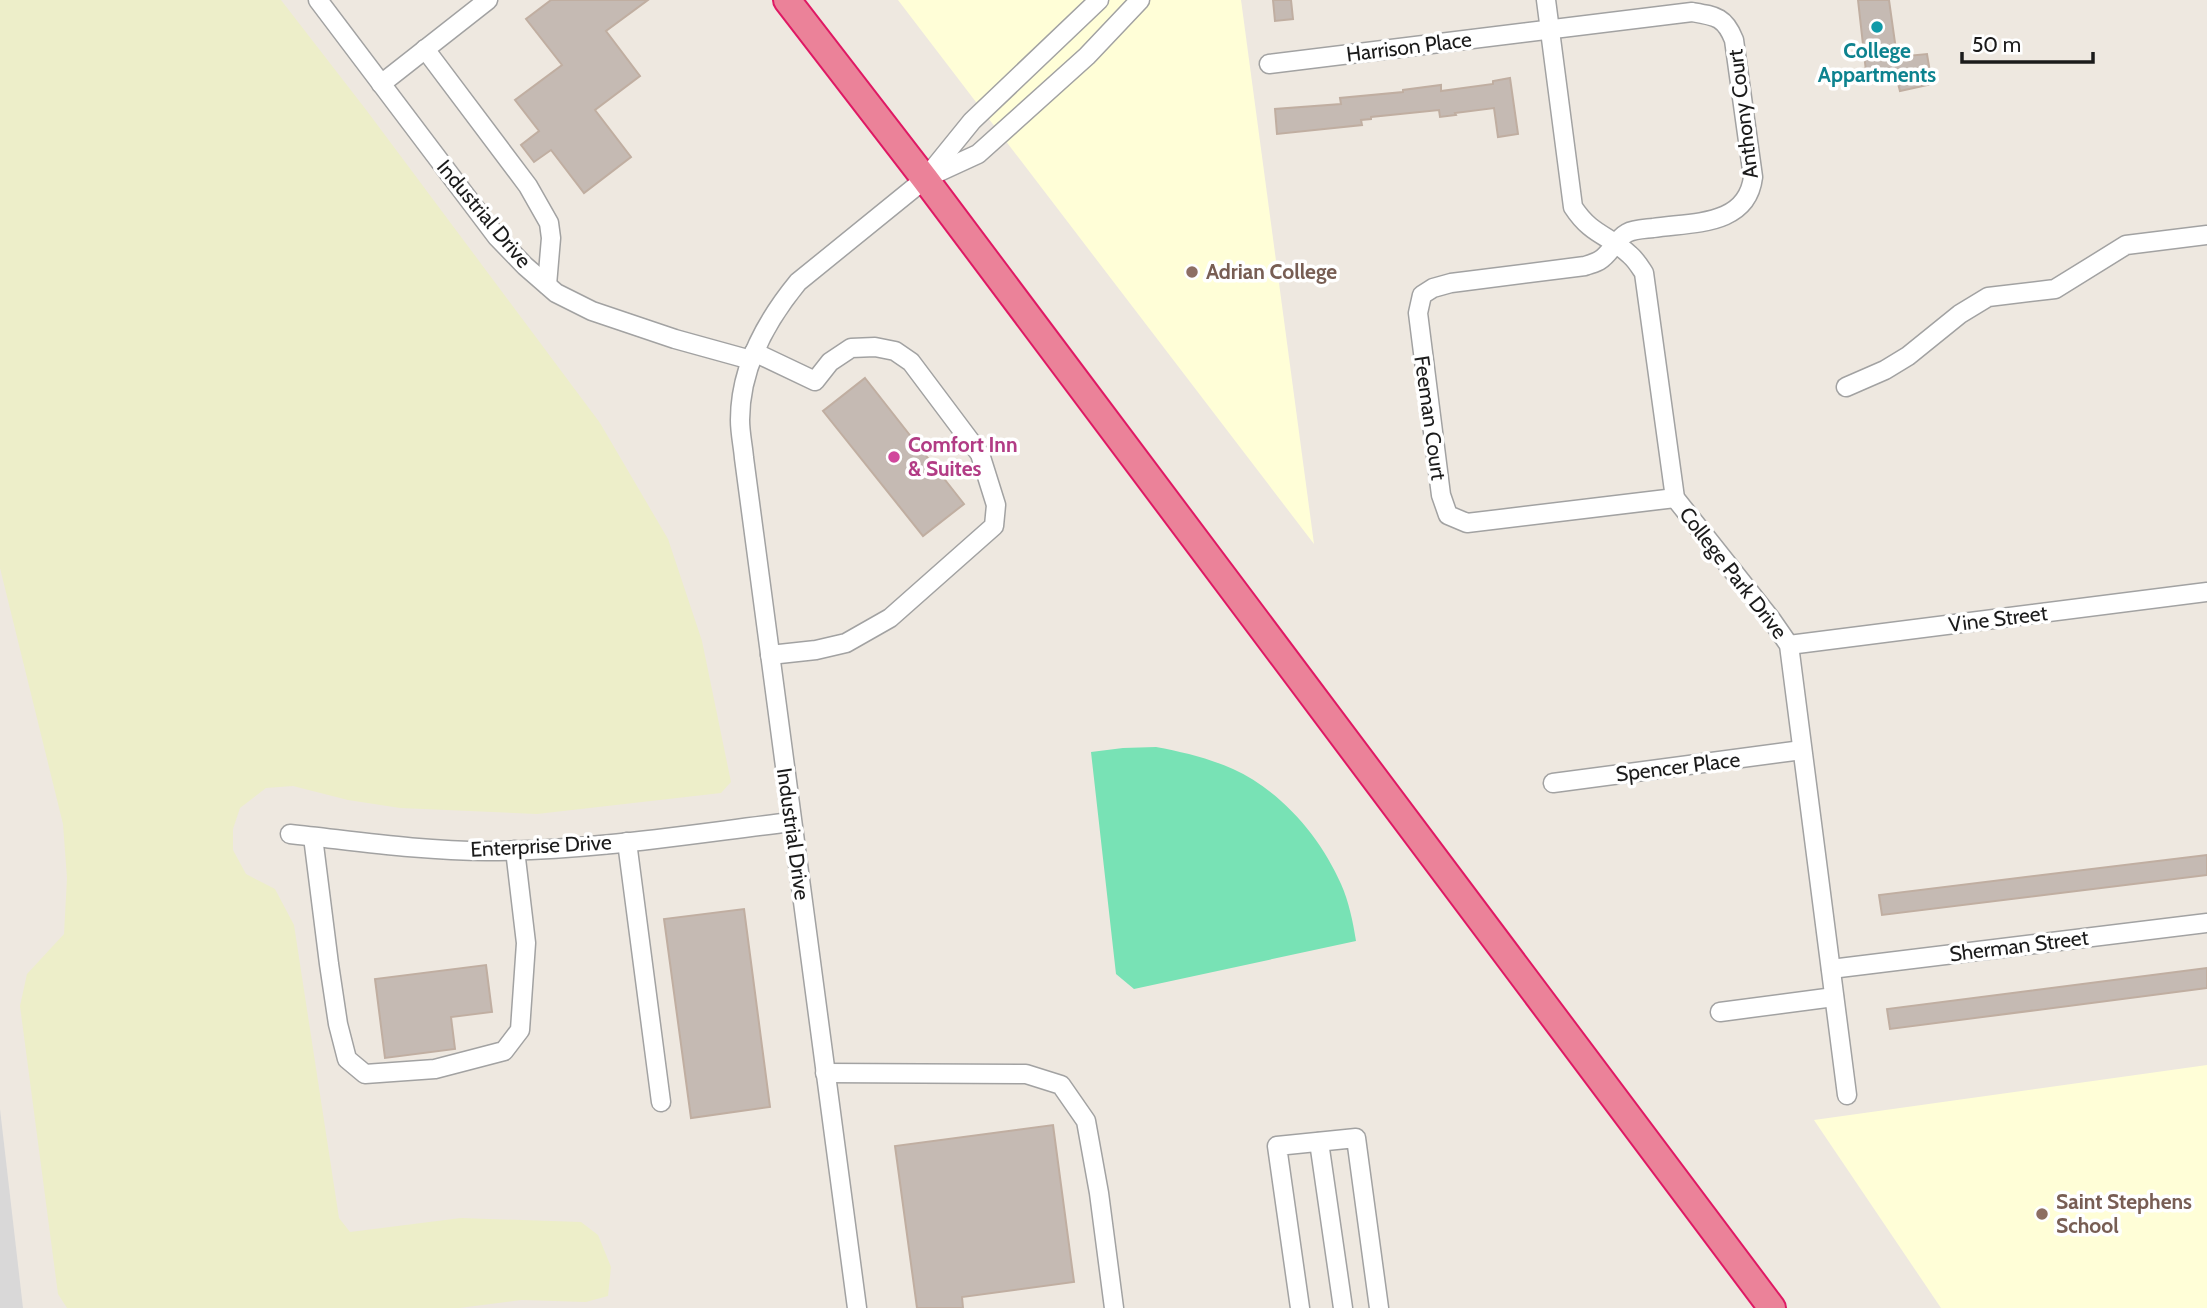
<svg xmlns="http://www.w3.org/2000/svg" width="2207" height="1308" font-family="Cabin,sans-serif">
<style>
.residential{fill:#d9d8d8}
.education{fill:#fffed7}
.farmland{fill:#edeec9}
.pitch{fill:#78e2b5}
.building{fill:#c5bab3;stroke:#c0aea1;stroke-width:2}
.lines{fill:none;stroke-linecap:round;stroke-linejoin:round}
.minor-casing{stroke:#a2a2a2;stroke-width:21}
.highway-casing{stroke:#df1964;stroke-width:30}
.minor{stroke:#fff;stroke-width:18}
.highway{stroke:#eb8299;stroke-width:26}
.culture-dot{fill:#0f9aa8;stroke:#fff;stroke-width:2.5}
.education-dot{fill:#8d6e63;stroke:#fff;stroke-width:2.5}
.hotel-dot{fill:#d1479c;stroke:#fff;stroke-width:2.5}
.labels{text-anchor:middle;stroke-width:7;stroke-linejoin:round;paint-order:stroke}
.street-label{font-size:21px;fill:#1b1b1b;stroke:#fff}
.culture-label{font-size:21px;font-weight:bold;fill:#0d838f;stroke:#fff}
.education-label{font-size:21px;font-weight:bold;fill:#785e54;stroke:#fff;text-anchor:start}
.hotel-label{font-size:21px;font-weight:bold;fill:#b23c85;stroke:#fff;text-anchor:start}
</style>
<rect width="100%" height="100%" fill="#eee8e0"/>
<!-- residential -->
<path class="residential" d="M0 1109 23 1308H0Z"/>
<!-- education -->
<g class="education">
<path d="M898 0H1241L1314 544Z"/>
<path d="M2207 1065V1308H1941L1814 1120Z"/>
</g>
<!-- farmland -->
<path class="farmland" d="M0 0H281L367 111 600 423 668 539 702 641 731 782 721 793 537 814 400 808 348 800 293 786 266 788 240 808 233 829V850L246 874 275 889 294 925 339 1218 350 1232 461 1218 581 1222 598 1235 611 1267 608 1296 586 1302 522 1300 459 1308H67L58 1294 20 1006 27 974 64 934 67 878 63 824 0 568Z"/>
<!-- pitch -->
<path class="pitch" d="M1156 747C1183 752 1208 758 1233 769 1281 791 1320 836 1341 884 1349 902 1353 922 1356 941L1134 989 1116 974 1091 752 1123 748Z"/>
<!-- building -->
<g class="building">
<path d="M551 0H648L606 31 640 76 595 110 631 157 584 193 551 150 534 162 521 145 539 131 515 100 562 65 526 19Z"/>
<path d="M1273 0H1291L1293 19 1275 21Z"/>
<path d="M1858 0H1889L1897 57 1927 54 1932 84 1900 91 1896 76 1867 80Z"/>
<path d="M1510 78 1518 134 1498 137 1494 108 1455 113 1456 115 1440 117 1439 110 1371 117V119L1361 120 1362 125 1277 134 1275 109 1341 104 1340 98 1403 92V90L1441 85V91L1493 84V81Z"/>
<path d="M865 378 964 504 923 536 823 411Z"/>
<path d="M2207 855V875L1882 915 1879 895Z"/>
<path d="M744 909 770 1107 691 1118 664 919Z"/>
<path d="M486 965 492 1012 451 1017 455 1049 385 1058 375 979Z"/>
<path d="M2207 968V988L1890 1029 1887 1009Z"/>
<path d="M1053 1125 1074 1282 962 1297 963 1308H917L895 1146Z"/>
</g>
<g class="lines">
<!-- minor casing -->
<g class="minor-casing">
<g id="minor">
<path d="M318 0 497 237 525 266 556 293 592 311 675 339 751 360"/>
<path d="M1546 0 1573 207C1592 236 1608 234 1630 255 1636 260 1640 267 1644 273L1675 498 1771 619 1789 645 1847 1095"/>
<path d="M425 49 528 186 549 223 551 238 547 285"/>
<path d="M1269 64 1692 12C1716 16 1725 17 1734 40L1753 177C1747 227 1691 222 1653 228 1644 229 1634 229 1627 233 1616 239 1610 254 1600 260 1596 263 1590 264 1585 266L1451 283 1433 288 1422 295 1418 313 1441 495 1448 515 1467 523 1675 498"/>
<path d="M381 84 488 0"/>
<path d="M928 177 978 154 1087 56 1140 0"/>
<path d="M754 352 815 381 830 362 851 348 875 347 895 351 911 362 980 454 996 505 994 526 890 618 846 643 816 650 770 655"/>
<path d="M1846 387 1885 370 1908 356 1960 314 1988 297 2055 289 2126 245 2207 235"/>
<path d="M1789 645 2207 592"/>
<path d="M1553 783 1802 750"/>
<path d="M290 834C356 841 421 851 487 851 589 851 691 834 791 822"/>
<path d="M313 837 329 964 338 1024 347 1059 365 1074 435 1069 504 1051 520 1030 526 943 515 850"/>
<path d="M627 842 661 1102"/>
<path d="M1831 969 2207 923"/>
<path d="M1720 1012 1834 997"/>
<path d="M825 1073 1026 1074 1061 1085 1086 1121 1099 1193 1114 1308"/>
<path d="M1319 1142 1343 1308"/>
<path d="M857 1308 744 458C743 446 740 433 740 420 740 367 766 321 798 282L925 179 972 121 1099 0"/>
<path d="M1300 1308 1277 1146 1356 1138 1379 1308"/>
</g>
</g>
<!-- highway casing -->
<g class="highway-casing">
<path id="highway" d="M787 0 925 179 1772 1308"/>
</g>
<!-- minor -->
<use href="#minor" class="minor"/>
<!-- highway -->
<use href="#highway" class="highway"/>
</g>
<!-- markers -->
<circle class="culture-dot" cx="1877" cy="27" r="7"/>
<g class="education-dot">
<circle cx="1192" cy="272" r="7"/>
<circle cx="2042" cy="1214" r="7"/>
</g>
<circle class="hotel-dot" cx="894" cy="457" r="7"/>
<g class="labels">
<!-- street labels -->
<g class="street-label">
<text transform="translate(1409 47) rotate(-7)" y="7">Harrison Place</text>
<text transform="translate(1743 114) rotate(-97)" y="7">Anthony Court</text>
<text transform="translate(484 214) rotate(50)" y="7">Industrial Drive</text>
<text transform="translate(1430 418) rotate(82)" y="7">Feeman Court</text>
<text transform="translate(1733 573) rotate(52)" y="7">College Park Drive</text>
<text transform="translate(1998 619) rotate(-7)" y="7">Vine Street</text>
<text transform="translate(1678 767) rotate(-7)" y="7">Spencer Place</text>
<text transform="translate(793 834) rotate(82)" y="7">Industrial Drive</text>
<text transform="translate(541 846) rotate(-3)" y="7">Enterprise Drive</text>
<text transform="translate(2019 946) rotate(-7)" y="7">Sherman Street</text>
</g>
<!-- culture labels -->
<g class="culture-label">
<text x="1877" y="58">College<tspan x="1877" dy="24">Appartments</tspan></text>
</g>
<!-- education labels -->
<g class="education-label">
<text x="1206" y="279">Adrian College</text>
<text x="2056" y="1209">Saint Stephens<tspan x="2056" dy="24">School</tspan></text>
</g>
<!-- hotel labels -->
<g class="hotel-label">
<text x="908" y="452">Comfort Inn<tspan x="908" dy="24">&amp; Suites</tspan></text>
</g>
</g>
<!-- scale -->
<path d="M1962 52v10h131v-10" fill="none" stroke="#1b1b1b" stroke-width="3.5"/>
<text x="1972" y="52" font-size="21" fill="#1b1b1b" stroke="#ffffff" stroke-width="5" paint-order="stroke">50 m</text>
</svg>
